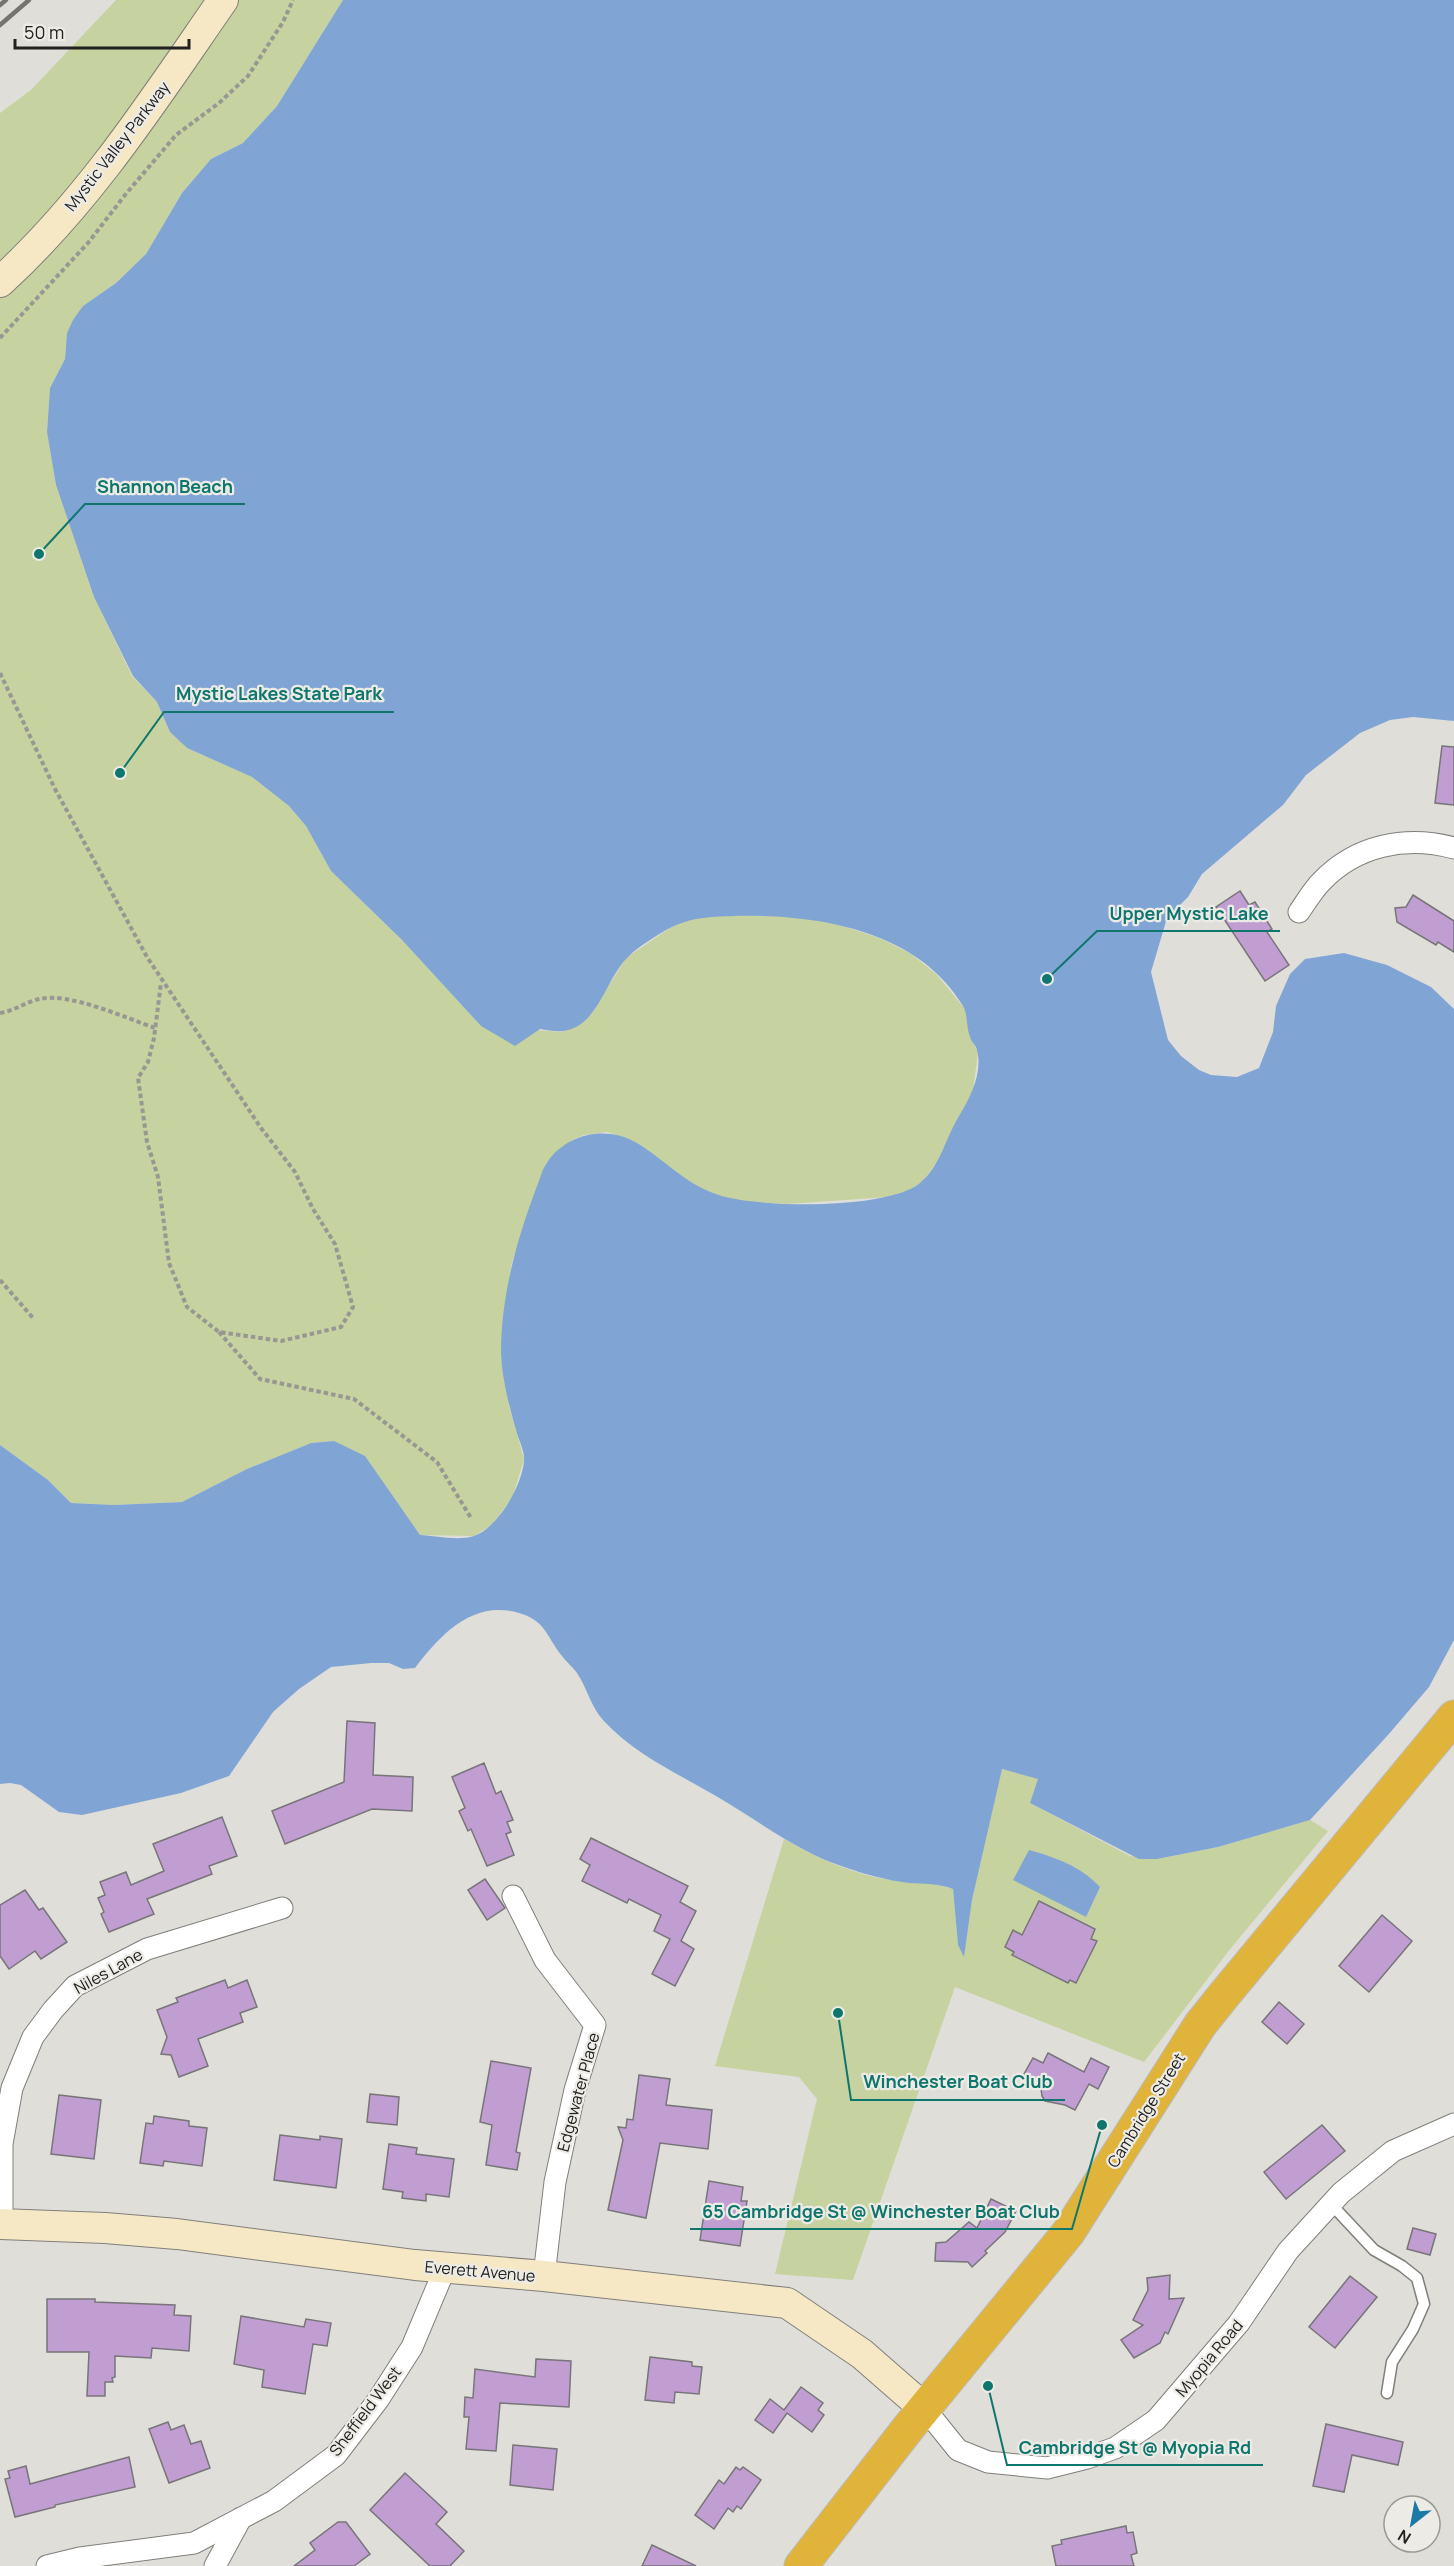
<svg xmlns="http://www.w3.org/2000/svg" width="1454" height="2566" font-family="Manrope,sans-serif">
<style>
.green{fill:#c6d29f}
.water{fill:#80a5d5}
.building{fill:#c09ed1;stroke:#78757a;stroke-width:1.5}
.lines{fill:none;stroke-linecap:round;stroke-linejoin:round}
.lane-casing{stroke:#807f7b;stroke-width:13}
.street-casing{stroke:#807f7b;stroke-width:23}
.secondary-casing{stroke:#807f7b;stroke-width:32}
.highway-casing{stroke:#bcbcbc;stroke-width:35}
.path{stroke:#989793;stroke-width:4;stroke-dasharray:4.5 3;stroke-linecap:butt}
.lane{stroke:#fff;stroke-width:10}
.street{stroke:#fff;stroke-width:21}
.secondary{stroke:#f6e8c4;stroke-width:30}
.highway{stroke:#e0b43b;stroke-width:33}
.rail{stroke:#757471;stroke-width:4.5}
.labels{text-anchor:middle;stroke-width:4.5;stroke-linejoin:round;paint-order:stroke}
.street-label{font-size:16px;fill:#21211f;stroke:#edebe6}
.leader{fill:none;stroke:#0f766e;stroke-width:2}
.callout-dot{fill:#0f766e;stroke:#edebe6;stroke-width:2}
.callout-label{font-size:18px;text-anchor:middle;font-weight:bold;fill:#0f766e;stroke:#edebe6;stroke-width:4.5;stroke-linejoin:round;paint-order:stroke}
</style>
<rect width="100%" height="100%" fill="#dfded9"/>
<!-- green -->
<g class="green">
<path d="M116 0H343L277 106 243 143 211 159 182 193 146 254 116 283 83 306 67 333 65 359 50 388 47 431 56 485 94 597 132 676 157 702 170 732 187 748 252 777 289 806 306 826 331 871 402 940 481 1026 562 1032 595 1008 626 958 670 928 691 918 712 915H783L834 923 882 939 911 954 936 974 965 1009 970 1037 978 1052 972 1098 957 1119 944 1152 923 1181 907 1192 888 1197 787 1204 752 1202 718 1196 692 1184 633 1141 607 1132 584 1135 572 1140 546 1163 512 1262 504 1313 501 1357 509 1406 524 1459 513 1496 492 1525 474 1536 420 1535 393 1498 334 1441 311 1443 247 1469 182 1502 114 1505 71 1503 48 1480 0 1445V113L31 90Z"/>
<path d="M1001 1769 1039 1779 1030 1803 1130 1856 1157 1859 1218 1847 1310 1820 1328 1831 1231 1948 1144 2062 955 1987 853 2280 775 2274 817 2099 799 2077 715 2066 784 1839C814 1856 845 1871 879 1878 904 1883 929 1880 953 1889L958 1945 964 1956 972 1900Z"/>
</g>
<!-- water -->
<g class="water">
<path d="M343 0H1454V721L1413 717 1390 720 1360 733 1306 775 1283 805 1202 874 1188 897 1167 918 1151 972 1168 1040 1181 1056 1199 1070 1211 1075 1237 1077 1259 1068 1273 1032 1276 1006 1290 974 1305 959 1344 953 1387 965 1431 987 1454 1009V1640L1429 1687 1388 1735 1310 1820 1218 1847 1157 1859H1139L1030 1803 1038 1779 1002 1769 972 1900 964 1957 958 1945 953 1889C937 1883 925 1884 909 1883 887 1880 867 1875 847 1868 799 1853 759 1821 716 1796 677 1773 635 1755 603 1720 591 1707 587 1688 577 1673 573 1667 566 1662 562 1656 546 1636 546 1621 519 1613 473 1599 440 1635 415 1668L403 1669 389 1663H371L331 1667 299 1689 273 1712 229 1776 181 1793 82 1815 59 1812 21 1785 10 1783 0 1784V1445L48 1480 71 1503 114 1505 182 1502 247 1469 311 1443 334 1441 365 1456 420 1535C436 1536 459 1541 474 1536 498 1528 523 1484 524 1460 525 1451 518 1439 516 1430 509 1406 502 1378 501 1353 501 1295 517 1239 537 1186 540 1179 542 1170 546 1164 565 1134 605 1125 635 1142 663 1158 683 1182 713 1193 752 1209 888 1210 920 1183 941 1165 945 1139 959 1116 970 1098 983 1073 977 1050 976 1045 971 1042 970 1037 966 1027 968 1015 963 1006 917 929 815 914 734 916 708 917 690 917 666 930 653 938 639 946 628 957 606 978 598 1027 563 1031 556 1032 547 1030 540 1029L515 1046 481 1026 402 940 331 871 306 826 289 806 252 777 187 748 170 732 157 702 133 676 94 597 56 485 47 432 50 388 65 359 67 333 73 320 83 306 116 283 146 254 182 193 211 159 243 143 277 106Z"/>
<path d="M1029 1850C1057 1858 1080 1866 1100 1887L1086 1917 1013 1880Z"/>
</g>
<!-- building -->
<g class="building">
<path d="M1442 746 1454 747V805L1435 803Z"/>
<path d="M1240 891 1249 905 1255 902 1272 929 1267 932 1289 965 1265 981 1216 907Z"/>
<path d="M1413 895 1454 921V952L1438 942 1436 945 1397 922 1395 908 1406 907Z"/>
<path d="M347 1721 375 1723 373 1775 413 1777 412 1811 372 1809 285 1844 272 1811 344 1782Z"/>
<path d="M484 1763 496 1794 501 1791 513 1820 507 1822 511 1832 506 1834 514 1855 487 1866 471 1829 468 1831 459 1811 465 1808 452 1777Z"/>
<path d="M222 1817 237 1856 209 1866 212 1874 147 1899 154 1914 109 1932 101 1914 104 1912 98 1898 105 1895 100 1882 126 1872 131 1885 164 1871 153 1844Z"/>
<path d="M591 1838 688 1886 680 1902 696 1911 681 1941 694 1949 675 1986 652 1974 670 1939 654 1931 661 1915 629 1899 627 1903 582 1881 590 1865 580 1859Z"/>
<path d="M485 1879 505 1908 487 1920 468 1890Z"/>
<path d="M25 1890 39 1910 43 1908 67 1942 41 1959 35 1951 9 1969 0 1956V1905Z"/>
<path d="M1039 1901 1095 1929 1091 1939 1097 1941 1076 1983 1070 1980 1068 1983 1012 1955 1014 1952 1005 1947 1013 1930 1022 1935Z"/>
<path d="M1382 1915 1412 1941 1369 1992 1339 1966Z"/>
<path d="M225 1980 228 1988 247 1980 257 2007 240 2013 243 2022 198 2039 208 2066 179 2077 171 2055 161 2054 167 2037 157 2010 178 2002 176 1998Z"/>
<path d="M1279 2002 1304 2024 1287 2044 1262 2022Z"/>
<path d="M1048 2053 1084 2072 1091 2058 1109 2067 1098 2089 1089 2084 1075 2110 1065 2105 1045 2101 1042 2096 1040 2082 1024 2074 1033 2058 1043 2063Z"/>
<path d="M491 2061 531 2068 516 2152 520 2153 517 2170 486 2165 492 2125 480 2122Z"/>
<path d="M639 2075 670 2079 666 2105 712 2110 708 2149 660 2143 646 2218 608 2210 623 2140 618 2127 626 2128 627 2119 633 2120Z"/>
<path d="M370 2094 399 2097 397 2125 367 2122Z"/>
<path d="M59 2095 101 2100 94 2159 51 2154Z"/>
<path d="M154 2116 189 2121V2126L207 2128 202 2166 164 2161 163 2166 140 2163 146 2123 153 2124Z"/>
<path d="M1322 2125 1345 2151 1286 2199 1264 2172Z"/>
<path d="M280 2135 320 2140V2136L342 2139 336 2188 274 2180Z"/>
<path d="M389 2144 417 2148 416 2154 454 2159 449 2197 426 2194V2201L402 2198 403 2192 383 2189Z"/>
<path d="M709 2181 743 2187 741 2201H747L740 2246 700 2240Z"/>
<path d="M991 2199 1016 2211 1005 2232 985 2251 987 2253 972 2267 968 2262 935 2261 936 2243 946 2242 969 2222 977 2228Z"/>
<path d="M1413 2228 1436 2234 1430 2255 1407 2249Z"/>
<path d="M1170 2275 1169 2299 1184 2298 1168 2334 1165 2332 1160 2343 1134 2358 1121 2340 1143 2325 1133 2320 1148 2290 1147 2278Z"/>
<path d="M1350 2276 1377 2297 1335 2348 1309 2327Z"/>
<path d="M47 2299H95V2302L175 2305 174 2315 191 2316 189 2351 152 2348 151 2358 115 2356V2377L112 2378 113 2382H105V2396H87L89 2352H47Z"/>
<path d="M241 2316 304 2327 306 2319 331 2323 327 2346 313 2344 305 2394 262 2387 264 2370 234 2364Z"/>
<path d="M650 2357 692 2362V2366L702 2367 699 2394 675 2392 674 2403 645 2400Z"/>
<path d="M536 2359 571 2361 569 2407 500 2403 496 2451 466 2449 469 2417H464L465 2397 473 2398 475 2369 535 2377Z"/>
<path d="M801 2387 823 2403 818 2410 824 2415 812 2432 787 2413 773 2433 755 2420 770 2399 784 2410Z"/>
<path d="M168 2422 171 2430 184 2425 191 2444 201 2441 210 2468 169 2483 149 2429Z"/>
<path d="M1326 2424 1403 2442 1398 2465 1352 2455 1344 2492 1313 2486Z"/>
<path d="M513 2445 557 2449 553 2490 510 2485Z"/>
<path d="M129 2457 135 2487 55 2505V2507L15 2517 5 2479 10 2478 8 2471 26 2466 30 2484Z"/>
<path d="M736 2467 740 2470 743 2467 761 2480 741 2509 737 2506 733 2512 728 2508 714 2529 695 2515 719 2480 724 2484Z"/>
<path d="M405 2473 447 2512 436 2524 464 2551 450 2566H430L370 2510Z"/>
<path d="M338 2522H346L370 2554 354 2566H294L315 2550 310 2543Z"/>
<path d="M1126 2526 1127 2533 1133 2532 1137 2553 1131 2555 1134 2566H1056L1052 2546 1062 2544 1061 2540Z"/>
<path d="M652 2545 696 2566H642Z"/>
</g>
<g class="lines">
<!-- lane casing -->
<g class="lane-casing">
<path id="lane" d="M1331 2204 1374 2250 1402 2266 1417 2278 1424 2304 1413 2329 1392 2362 1387 2393"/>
</g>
<!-- street casing -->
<g class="street-casing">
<g id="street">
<path d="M1299 912C1306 902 1313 890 1321 882 1356 845 1406 835 1454 848"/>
<path d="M513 1896 545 1960 595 2025 575 2090 555 2182 544 2276"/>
<path d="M2 2224V2144L12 2088 33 2037 53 2010 75 1986 147 1949 282 1908"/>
<path d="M925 2409 958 2450 988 2462 1047 2468 1087 2458 1115 2448 1156 2420 1239 2323 1288 2251 1341 2193 1393 2151 1454 2124"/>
<path d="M47 2566 80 2558 194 2543 274 2501 336 2455 378 2400 412 2347 446 2266"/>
<path d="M215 2566 241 2518"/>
</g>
</g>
<!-- secondary casing -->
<g class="secondary-casing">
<g id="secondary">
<path d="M0 282C89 201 155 98 223 0"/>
<path d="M0 2224 105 2228 177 2234 415 2265 544 2276 787 2303 862 2354 925 2409"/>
</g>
</g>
<!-- highway casing -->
<g class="highway-casing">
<path id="highway" d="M801 2566 909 2427 1068 2233 1200 2025 1224 1995 1454 1717"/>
</g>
<!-- path -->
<g class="path">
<path d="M0 338 88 243 125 195 176 135 219 103 248 76 283 22 293 0"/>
<path d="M0 673 55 789 147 957 261 1128 295 1172 313 1209 335 1244 353 1307 341 1327 281 1341 219 1332 187 1307 169 1263 158 1177 147 1142 138 1078 148 1062 154 1038 161 983"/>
<path d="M0 1013C14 1011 26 1002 39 999 69 992 126 1018 155 1028"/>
<path d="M0 1280 33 1318"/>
<path d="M219 1332 260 1379 354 1399 437 1462 471 1518"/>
</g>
<!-- lane -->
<use href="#lane" class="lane"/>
<!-- street -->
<use href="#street" class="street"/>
<!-- secondary -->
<use href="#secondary" class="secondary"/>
<!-- highway -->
<use href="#highway" class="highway"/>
<!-- rail -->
<g class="rail">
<path d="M0 5 6 0"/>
<path d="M0 25 29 0"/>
</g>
</g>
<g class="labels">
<!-- street labels -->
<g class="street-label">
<text transform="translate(117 146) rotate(-52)" y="6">Mystic Valley Parkway</text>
<text transform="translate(108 1971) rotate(-29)" y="6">Niles Lane</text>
<text transform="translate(578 2092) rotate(-75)" y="6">Edgewater Place</text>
<text transform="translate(1146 2110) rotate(-58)" y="6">Cambridge Street</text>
<text transform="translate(480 2271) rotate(5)" y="6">Everett Avenue</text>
<text transform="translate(1209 2358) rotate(-50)" y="6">Myopia Road</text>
<text transform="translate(365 2411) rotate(-53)" y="6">Sheffield West</text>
</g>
</g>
<!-- callouts -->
<path class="leader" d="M39 554L85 504H245M120 773L164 712H394M1047 979L1097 931H1280M838 2013L851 2100H1065M1102 2125L1072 2229H690M988 2386L1007 2465H1263"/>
<g class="callout-dot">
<circle cx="39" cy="554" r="6"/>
<circle cx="120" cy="773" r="6"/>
<circle cx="1047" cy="979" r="6"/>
<circle cx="838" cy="2013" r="6"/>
<circle cx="1102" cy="2125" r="6"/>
<circle cx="988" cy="2386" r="6"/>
</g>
<g class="callout-label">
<text x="165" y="493">Shannon Beach</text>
<text x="279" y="700">Mystic Lakes State Park</text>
<text x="1189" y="920">Upper Mystic Lake</text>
<text x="958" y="2088">Winchester Boat Club</text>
<text x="881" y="2218">65 Cambridge St @ Winchester Boat Club</text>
<text x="1135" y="2454">Cambridge St @ Myopia Rd</text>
</g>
<!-- north arrow -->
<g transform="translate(1412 2524) rotate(211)"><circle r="28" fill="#edebe6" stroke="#9b9a96" stroke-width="1.5"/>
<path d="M0-4.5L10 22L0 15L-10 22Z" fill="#1a79a6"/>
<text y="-9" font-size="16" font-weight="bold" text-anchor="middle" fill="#21211f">N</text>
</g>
<!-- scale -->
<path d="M15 39v9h174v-9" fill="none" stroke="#21211f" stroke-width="3"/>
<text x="24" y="39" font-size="18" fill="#21211f" stroke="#edebe6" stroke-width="4.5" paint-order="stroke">50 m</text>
</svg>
